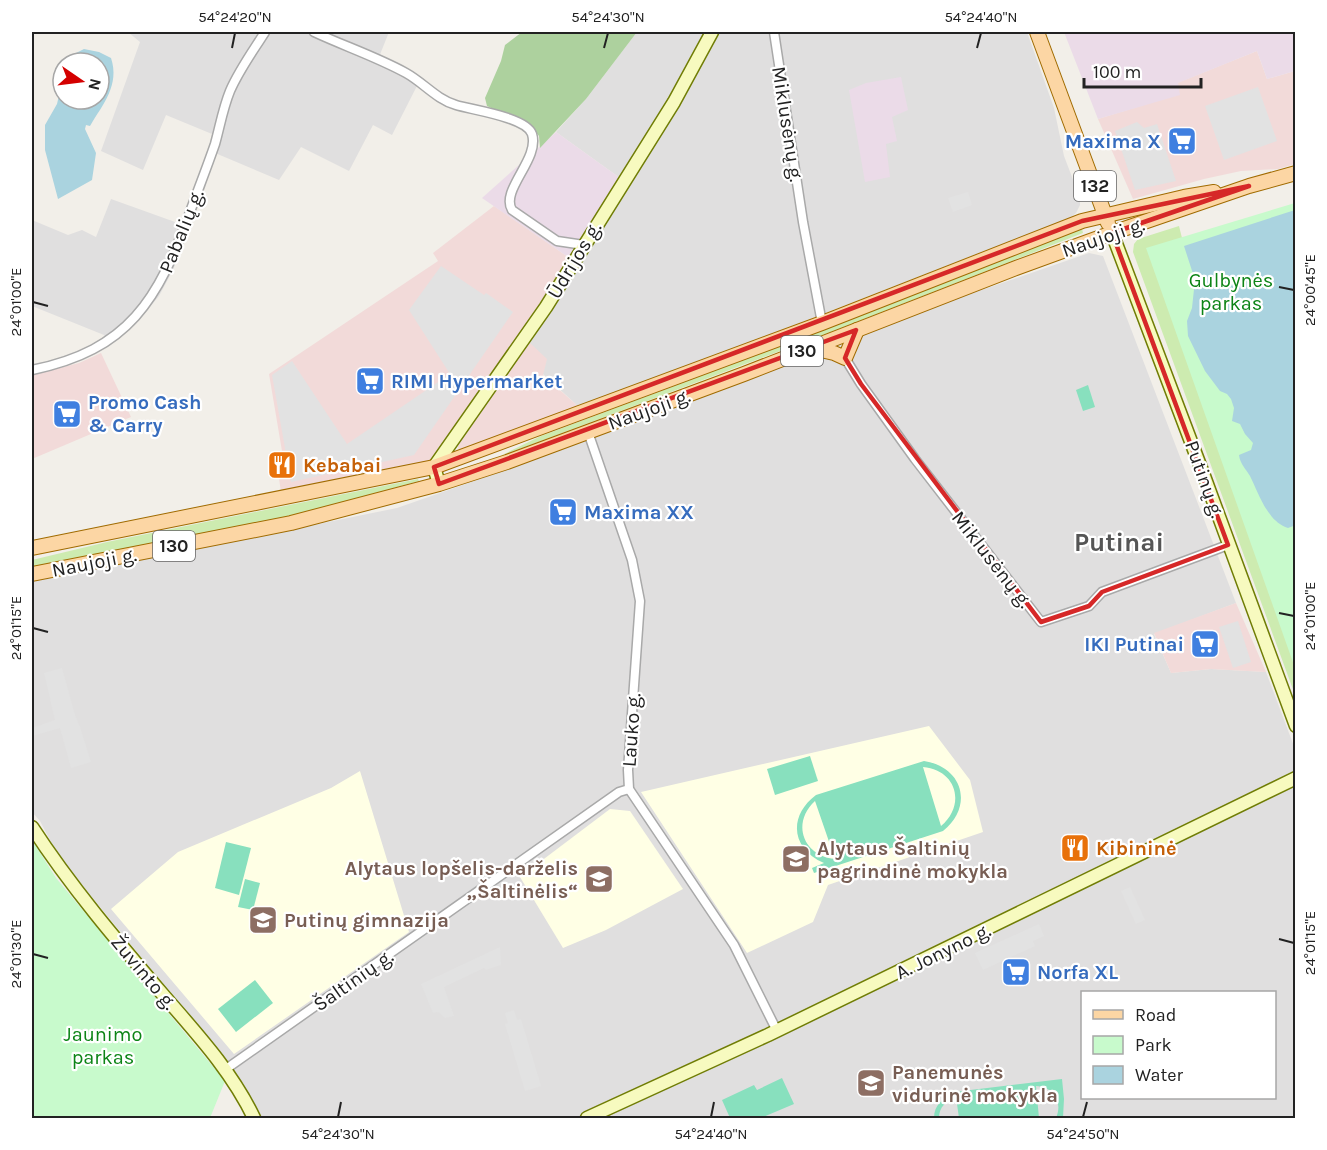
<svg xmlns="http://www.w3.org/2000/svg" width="1327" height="1150" font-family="Karla,sans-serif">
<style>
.residential{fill:#e0dfdf;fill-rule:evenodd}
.commercial{fill:#f2dad9}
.industrial{fill:#ebdbe8}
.education{fill:#ffffe5}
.grass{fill:#cdebb0}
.forest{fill:#add19e}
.park{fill:#c8facc}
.pitch{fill:#88e0be;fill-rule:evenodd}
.parking{fill:#e2e2e2}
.water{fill:#aad3df}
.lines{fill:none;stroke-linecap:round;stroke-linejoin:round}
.street-casing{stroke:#a9a9a9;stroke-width:11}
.secondary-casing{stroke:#707d05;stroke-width:15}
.primary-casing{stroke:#a06b00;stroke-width:16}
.street{stroke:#fff;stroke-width:8}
.secondary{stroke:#f7fabf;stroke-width:12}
.primary{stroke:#fcd6a4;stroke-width:14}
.marked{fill:none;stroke:#d62828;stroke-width:4.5;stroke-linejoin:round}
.ticks{fill:none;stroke:#222;stroke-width:2}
.labels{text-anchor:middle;stroke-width:4.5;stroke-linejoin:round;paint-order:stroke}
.shield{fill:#fff;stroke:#646464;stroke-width:1.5}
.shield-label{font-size:18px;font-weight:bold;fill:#222}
.street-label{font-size:20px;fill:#222;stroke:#fff}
.shop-label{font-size:20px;font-weight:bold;fill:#366cbe;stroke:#fff;text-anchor:start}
.park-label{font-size:20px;fill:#0c8416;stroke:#fff}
.food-label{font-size:20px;font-weight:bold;fill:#c56008;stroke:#fff;text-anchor:start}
.education-label{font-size:20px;font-weight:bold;fill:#785e54;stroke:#fff;text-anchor:start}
.district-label{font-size:26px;font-weight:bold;fill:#555;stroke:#fff}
.neatline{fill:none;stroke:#222;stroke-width:2}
.ticks-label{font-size:15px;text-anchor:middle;fill:#222}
</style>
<rect width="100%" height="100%" fill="#f2efe9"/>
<!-- residential -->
<g class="residential">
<path d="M128 32H389L379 57 421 78 392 135 373 125 349 171 301 147 279 180 208 150 212 134 166 115 143 170 101 151 140 42Z"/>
<path d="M637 32H708L689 69 620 178 556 132 586 99Z"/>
<path d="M717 32H1027L1054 108 1064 156 1080 198V205L1076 213 1070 218 580 408 543 374 529 342Z"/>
<path d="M111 199 189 227 173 270 159 296 135 325 109 345 104 335 32 306V220L68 235 82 230 96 237Z"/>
<path d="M1089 253 1103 256 1236 603 1154 634 1171 673 1211 669 1266 672 1295 749V1118H259L237 1074 59 857 40 821 32 812V582L397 508 517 466 970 294ZM1082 992H1274V1098H1082Z"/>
</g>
<!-- commercial -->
<g class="commercial">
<path d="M1257 51 1267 79 1295 71V164L1278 169 1241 171 1204 179 1133 199 1098 119 1179 94 1177 83Z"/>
<path d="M494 206 571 259 522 336 435 458 419 464 281 492 276 459 283 457 269 374 438 261 433 253Z"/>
<path d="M529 342 547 359 543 375 580 408 459 450 457 444Z"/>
<path d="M101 353 131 417 32 459V375L79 363Z"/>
<path d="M1236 603 1266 672 1211 669 1171 673 1154 633Z"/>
</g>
<!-- industrial -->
<g class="industrial">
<path d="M1064 32H1295V71L1267 79 1257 51 1178 83 1180 95 1098 119Z"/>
<path d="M901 77 908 110 892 117 897 141 886 144 890 177 865 182 849 90 866 83Z"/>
<path d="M556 132 620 178 571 259 482 198Z"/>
</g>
<!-- education -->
<g class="education">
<path d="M929 726 970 780 983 832 828 885 813 922 747 953 641 792Z"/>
<path d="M360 771 409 932 234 1054 111 909 178 852 331 788Z"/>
<path d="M610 809 630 811 683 889 606 930 563 948 520 877Z"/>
</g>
<!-- grass -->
<g class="grass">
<path d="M1179 226 1184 246 1295 525V695L1133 252 1134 244 1138 239Z"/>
<path d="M1082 229 1083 233 836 330 498 457 541 436 834 326Z"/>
<path d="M418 479 419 481 292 516 32 568V560L107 542Z"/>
</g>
<!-- forest -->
<path class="forest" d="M522 32H637L586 99 540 148 539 136 531 127 487 106 485 98 501 61 505 45Z"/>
<!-- park -->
<g class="park">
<path d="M1295 203V668L1146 248Z"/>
<path d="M32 840 56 878 225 1081 210 1118H32Z"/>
</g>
<!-- pitch -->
<g class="pitch">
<path d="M1088 385 1095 407 1083 411 1076 390Z"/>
<path d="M810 756 818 781 775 795 767 769Z"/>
<path d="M924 761C963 767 974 806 943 831L814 873 812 868 824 863C791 849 788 816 816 795ZM923 767C957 770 966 805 941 826ZM815 801 835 859C803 856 791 823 815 801Z"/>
<path d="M226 842 251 848 239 895 215 888Z"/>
<path d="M245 879 260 883 253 910 238 907Z"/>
<path d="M255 980 273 1003 236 1032 218 1009Z"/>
<path d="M782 1078 794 1104 761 1118H730L722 1100 754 1085 757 1090Z"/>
<path d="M1062 1079 1064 1099 1063 1118H1056C1063 1102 1054 1087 1036 1086L1039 1118H959L956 1097C946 1101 939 1107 939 1118H934C934 1105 943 1098 954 1092Z"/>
</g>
<!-- parking -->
<g class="parking">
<path d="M1258 87 1277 141 1224 160 1205 106Z"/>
<path d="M1137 122 1144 128 1157 124 1176 181 1135 190 1115 131Z"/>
<path d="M968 192 972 205 953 212 948 198Z"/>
<path d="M441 266 484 295 486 293 513 312 414 455 291 482 272 375 292 361 347 444 450 374 409 310Z"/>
<path d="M1238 621 1251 662 1233 668 1219 627Z"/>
<path d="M62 668 75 715 80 727 91 762 71 768 60 728 32 736V728L55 720 44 673Z"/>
<path d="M1130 887 1145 920 1136 924 1121 891Z"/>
<path d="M1039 924 1044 936 1033 941 1035 946 983 970 975 953Z"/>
<path d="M500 947 501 965 486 970 484 968 444 987 454 1016 445 1018 438 1012 433 1013 421 984Z"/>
<path d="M514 1010 517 1020 521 1019 541 1086 525 1091 505 1024 508 1023 505 1013Z"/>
</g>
<!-- water -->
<g class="water">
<path d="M84 49 99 52 111 58C120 85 103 104 90 126L86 125 85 129 96 153 92 180 58 199 45 150V125L57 104 63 78V99H99V63H68L74 54Z"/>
<path d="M1295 210 1296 525 1288 528C1267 521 1259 494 1250 476 1246 469 1240 464 1239 455L1251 450 1253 443 1245 434 1240 424 1232 421 1234 408 1231 399 1227 394 1220 391 1205 371 1188 336 1187 321 1192 308 1195 280 1184 246Z"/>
</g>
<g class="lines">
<!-- street casing -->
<g class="street-casing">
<g id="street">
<path d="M314 32C344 46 377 57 406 73 424 83 436 99 456 105 472 110 526 117 532 134 540 159 500 190 512 210L557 241 584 245"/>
<path d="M774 32 803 222 822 323"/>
<path d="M845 358 861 384 915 459 1041 622 1089 606 1102 592 1228 545"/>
<path d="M32 370C129 350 158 300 190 212 198 190 207 167 215 144 220 126 223 108 230 91 239 70 253 51 265 32"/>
<path d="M588 432 632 560 640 601 628 770 629 789 734 945 777 1031"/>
<path d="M226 1069 619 792 629 789"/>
</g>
</g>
<!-- secondary casing -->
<g class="secondary-casing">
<g id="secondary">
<path d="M1112 233 1204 476 1296 726"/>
<path d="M439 484 434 467 546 307 674 102 712 32"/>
<path d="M32 827C71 887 118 942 165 997 198 1035 232 1072 254 1118"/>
<path d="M587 1118 768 1035 1296 778"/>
</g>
</g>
<!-- primary casing -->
<g class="primary-casing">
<g id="primary">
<path d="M1037 32 1108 223"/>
<path d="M812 348 834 353 845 358 857 330"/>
<path d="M32 548 434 467 822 323 1082 221 1184 197 1214 192"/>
<path d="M32 574 291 523 439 484 507 462 744 374 1016 268 1112 233 1249 186 1296 173"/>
</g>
</g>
<!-- street -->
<use href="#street" class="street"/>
<!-- secondary -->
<use href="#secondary" class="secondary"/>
<!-- primary -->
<use href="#primary" class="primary"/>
</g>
<!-- marked area -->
<path class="marked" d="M1249 186 1112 233 1228 545 1102 592 1089 606 1041 622 861 384 845 358 856 330 439 484 434 467 1082 221Z"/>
<!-- ticks -->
<path class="ticks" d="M232 48 235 33M604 48 608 33M977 48 981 33M1279 287 1294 290M33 302 48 306M1279 613 1294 616M33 628 48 632M1279 939 1294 943M33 954 48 958M338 1117 341 1102M711 1117 714 1102M1083 1117 1087 1102"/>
<!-- icons -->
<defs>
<g id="supermarket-square" transform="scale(1.5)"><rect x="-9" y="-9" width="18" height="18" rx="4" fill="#3f7fe0" stroke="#fff"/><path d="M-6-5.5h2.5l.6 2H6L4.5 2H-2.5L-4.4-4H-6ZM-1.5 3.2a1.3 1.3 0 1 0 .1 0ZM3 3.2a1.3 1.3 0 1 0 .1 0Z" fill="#fff"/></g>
<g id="restaurant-square" transform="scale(1.5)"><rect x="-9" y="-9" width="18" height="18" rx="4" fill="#e8710a" stroke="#fff"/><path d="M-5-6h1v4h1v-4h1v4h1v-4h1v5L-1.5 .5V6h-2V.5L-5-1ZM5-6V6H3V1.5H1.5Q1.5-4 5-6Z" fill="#fff"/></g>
<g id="school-square" transform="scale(1.5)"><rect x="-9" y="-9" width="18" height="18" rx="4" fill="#8d6e63" stroke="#fff"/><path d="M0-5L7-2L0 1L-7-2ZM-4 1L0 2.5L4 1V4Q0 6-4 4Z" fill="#fff"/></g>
</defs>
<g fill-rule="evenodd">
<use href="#supermarket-square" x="1182" y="141"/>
<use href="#supermarket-square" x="370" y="381"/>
<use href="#supermarket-square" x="67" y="414"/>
<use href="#restaurant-square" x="282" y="465"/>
<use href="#supermarket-square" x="563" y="512"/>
<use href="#supermarket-square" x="1205" y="644"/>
<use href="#restaurant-square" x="1075" y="848"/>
<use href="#school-square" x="796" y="859"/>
<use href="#school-square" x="599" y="879"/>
<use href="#school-square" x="263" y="920"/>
<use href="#supermarket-square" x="1016" y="972"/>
<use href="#school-square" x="871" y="1083"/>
</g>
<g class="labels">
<!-- shield labels -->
<g class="shield">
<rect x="1074" y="171" width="42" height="30" rx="4.5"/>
<rect x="781" y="336" width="42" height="30" rx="4.5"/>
<rect x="153" y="531" width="42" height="30" rx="4.5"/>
</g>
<g class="shield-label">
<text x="1095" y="192">132</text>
<text x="802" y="357">130</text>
<text x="174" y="552">130</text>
</g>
<!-- street labels -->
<g class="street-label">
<text transform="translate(788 124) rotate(81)" y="7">Miklusėnų g.</text>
<text transform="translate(181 231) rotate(-68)" y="7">Pabalių g.</text>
<text transform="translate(1103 237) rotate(-19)" y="7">Naujoji g.</text>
<text transform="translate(574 260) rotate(-59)" y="7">Ūdrijos g.</text>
<text transform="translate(649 409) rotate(-20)" y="7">Naujoji g.</text>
<text transform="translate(1205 479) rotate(70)" y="7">Putinų g.</text>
<text transform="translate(992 559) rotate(52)" y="7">Miklusėnų g.</text>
<text transform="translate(94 562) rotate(-11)" y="7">Naujoji g.</text>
<text transform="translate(631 730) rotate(-86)" y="7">Lauko g.</text>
<text transform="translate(943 951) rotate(-26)" y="7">A. Jonyno g.</text>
<text transform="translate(144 972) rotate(50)" y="7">Žuvinto g.</text>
<text transform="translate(353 980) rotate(-35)" y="7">Šaltinių g.</text>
</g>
<!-- shop labels -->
<g class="shop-label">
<text x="1161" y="148" text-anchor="end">Maxima X</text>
<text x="391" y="388">RIMI Hypermarket</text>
<text x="88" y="409">Promo Cash<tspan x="88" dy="23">&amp; Carry</tspan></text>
<text x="584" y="519">Maxima XX</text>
<text x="1184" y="651" text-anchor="end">IKI Putinai</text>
<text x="1037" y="979">Norfa XL</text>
</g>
<!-- park labels -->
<g class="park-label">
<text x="1231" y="287">Gulbynės<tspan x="1231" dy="23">parkas</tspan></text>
<text x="103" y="1041">Jaunimo<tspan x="103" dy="23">parkas</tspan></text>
</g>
<!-- food labels -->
<g class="food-label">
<text x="303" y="472">Kebabai</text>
<text x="1096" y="855">Kibininė</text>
</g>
<!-- education labels -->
<g class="education-label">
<text x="817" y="855">Alytaus Šaltinių<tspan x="817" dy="23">pagrindinė mokykla</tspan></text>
<text x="578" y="875" text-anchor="end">Alytaus lopšelis-darželis<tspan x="578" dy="23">„Šaltinėlis“</tspan></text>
<text x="284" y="927">Putinų gimnazija</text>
<text x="892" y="1079">Panemunės<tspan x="892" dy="23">vidurinė mokykla</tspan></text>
</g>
<!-- district labels -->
<g class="district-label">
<text x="1119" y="551">Putinai</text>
</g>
</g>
<!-- border -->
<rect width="1327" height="1150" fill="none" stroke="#ffffff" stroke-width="66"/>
<!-- legend -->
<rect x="1081" y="991" width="195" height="108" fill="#ffffff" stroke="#a7a7a7" stroke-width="1.5"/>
<rect x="1093" y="1010" width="30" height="9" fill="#fcd6a4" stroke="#a7a7a7" stroke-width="1.5"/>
<text x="1135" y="1021" font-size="18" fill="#222222">Road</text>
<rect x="1093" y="1036" width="30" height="18" fill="#c8facc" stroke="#a7a7a7" stroke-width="1.5"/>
<text x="1135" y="1051" font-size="18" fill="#222222">Park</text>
<rect x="1093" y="1066" width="30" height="18" fill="#aad3df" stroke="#a7a7a7" stroke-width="1.5"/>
<text x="1135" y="1081" font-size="18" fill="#222222">Water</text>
<!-- north arrow -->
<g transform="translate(81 81) rotate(104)"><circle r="28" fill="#ffffff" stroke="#a7a7a7" stroke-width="1.5"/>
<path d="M0-4.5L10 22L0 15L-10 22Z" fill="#d40000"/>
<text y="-9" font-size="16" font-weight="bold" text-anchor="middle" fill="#222222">N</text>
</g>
<!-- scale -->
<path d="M1084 78v9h117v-9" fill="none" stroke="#222222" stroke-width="3"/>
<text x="1093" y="78" font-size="18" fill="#222222" stroke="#ffffff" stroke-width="4.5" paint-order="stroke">100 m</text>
<rect x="33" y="33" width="1261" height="1084" class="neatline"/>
<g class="ticks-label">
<text x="235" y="22">54°24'20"N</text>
<text x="608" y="22">54°24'30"N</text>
<text x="981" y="22">54°24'40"N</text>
<text transform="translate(1310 290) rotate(-90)" y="5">24°00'45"E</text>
<text transform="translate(16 302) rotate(-90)" y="5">24°01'00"E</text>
<text transform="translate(1310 616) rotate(-90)" y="5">24°01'00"E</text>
<text transform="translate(16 628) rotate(-90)" y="5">24°01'15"E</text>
<text transform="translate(1310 943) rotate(-90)" y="5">24°01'15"E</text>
<text transform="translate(16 954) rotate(-90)" y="5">24°01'30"E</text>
<text x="338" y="1139">54°24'30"N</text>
<text x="711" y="1139">54°24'40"N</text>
<text x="1083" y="1139">54°24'50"N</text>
</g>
</svg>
